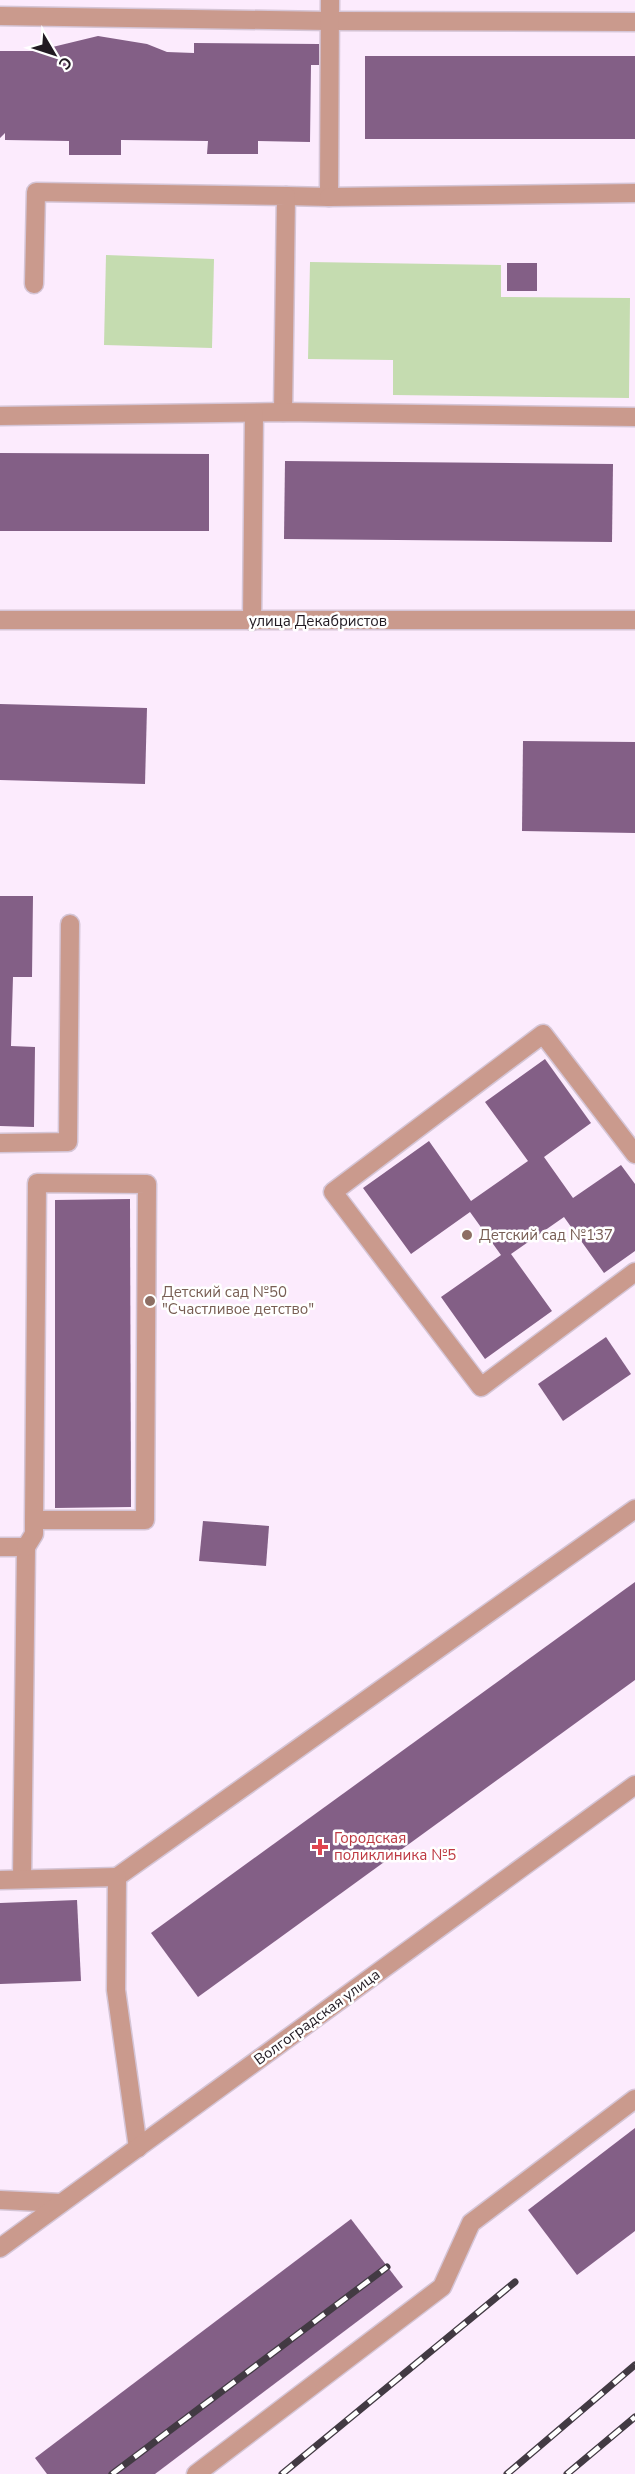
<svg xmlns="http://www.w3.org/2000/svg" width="635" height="2474" font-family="'Nunito Sans',sans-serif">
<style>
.green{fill:#c5dcb0}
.building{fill:#835f86}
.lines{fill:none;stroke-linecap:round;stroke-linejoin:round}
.service-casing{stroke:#d5c5d6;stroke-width:21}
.minor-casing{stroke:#d5c5d6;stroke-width:21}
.tertiary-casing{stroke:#d5c5d6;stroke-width:21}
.service{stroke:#ca9a8d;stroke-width:18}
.minor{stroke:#ca9a8d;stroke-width:18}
.tertiary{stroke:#ca9a8d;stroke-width:18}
.rail-casing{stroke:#423a43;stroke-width:7}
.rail{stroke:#fff;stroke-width:4.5;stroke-dasharray:14;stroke-linecap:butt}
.education-dot{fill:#8d6e63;stroke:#fff;stroke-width:2}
.health-dot{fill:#e0444e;stroke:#fff;stroke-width:2}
.labels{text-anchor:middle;stroke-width:5;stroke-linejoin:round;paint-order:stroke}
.street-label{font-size:15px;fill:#211a22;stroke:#fff}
.education-label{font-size:15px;fill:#785e54;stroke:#fff;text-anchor:start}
.health-label{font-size:15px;fill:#be3a42;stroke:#fff;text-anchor:start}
</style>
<rect width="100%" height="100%" fill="#fcebfd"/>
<!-- green -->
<g class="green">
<path d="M106 255 214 259 212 348 104 345Z"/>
<path d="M310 262 501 265V297L630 298 629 398 393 395V360L308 359Z"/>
</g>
<!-- building -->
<g class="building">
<path d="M98 36 147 44 167 52 194 53V43L319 44V65H311L310 142 258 141V154H207L208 141 121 140V155H69V141L5 140V133L0 138V51H36Z"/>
<rect x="365" y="56" width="270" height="83"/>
<rect x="507" y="263" width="30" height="28"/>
<path d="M0 453 209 454V531H0Z"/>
<path d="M285 461 613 464 612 542 284 539Z"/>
<path d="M0 704 147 708 145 784 0 780Z"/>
<path d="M523 741 635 742V833L522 831Z"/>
<path d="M0 896H33L32 977H13L11 1046 35 1047 34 1127 0 1126Z"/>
<path d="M545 1059 591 1123 544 1157 573 1198 621 1165 635 1184V1251L604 1273 564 1217 511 1254 552 1311 485 1359 441 1297 501 1255 470 1212 411 1254 363 1188 429 1141 471 1201 528 1161 485 1102Z"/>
<path d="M130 1199 131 1507 55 1508V1200Z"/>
<path d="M606 1337 631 1374 563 1421 538 1384Z"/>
<path d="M203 1521 269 1526 266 1566 199 1561Z"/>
<path d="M635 1582V1680L198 1997 151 1933Z"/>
<path d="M77 1900 81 1981 0 1984V1903Z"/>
<path d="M635 2128V2231L577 2275 528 2210Z"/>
<path d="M351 2219 403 2287 155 2474H47L35 2458Z"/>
</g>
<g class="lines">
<!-- service casing -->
<g class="service-casing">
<g id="service">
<path d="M0 16 329 21 635 22"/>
<path d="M286 196 329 197 330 0"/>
<path d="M329 197 635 193"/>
<path d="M34 284 36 192 286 196 283 412"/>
<path d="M0 416 283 412 635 417"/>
<path d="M252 621 254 413"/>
<path d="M0 1143 68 1142 70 924"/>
<path d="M635 1154 543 1034 333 1192 481 1387 635 1272"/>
<path d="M0 1547H26L22 1879"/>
<path d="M26 1547 34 1534V1520L37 1183 147 1184 145 1520H34"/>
<path d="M117 1877 635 1509"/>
<path d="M0 1880 117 1877 116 1990 138 2148"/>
<path d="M196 2474 442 2287 471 2223 635 2099"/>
</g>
</g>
<!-- minor casing -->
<g class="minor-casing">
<g id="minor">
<path d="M0 620H635"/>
<path d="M0 2200 61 2203"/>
</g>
</g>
<!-- tertiary casing -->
<g class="tertiary-casing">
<path id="tertiary" d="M0 2248 635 1785"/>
</g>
<!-- service -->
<use href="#service" class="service"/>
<!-- minor -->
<use href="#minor" class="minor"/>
<!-- tertiary -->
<use href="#tertiary" class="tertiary"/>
<!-- rail casing -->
<g class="rail-casing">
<g id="rail">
<path d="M112 2474 387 2267"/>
<path d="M282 2474 515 2282"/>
<path d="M507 2474 635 2365"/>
<path d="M567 2474 635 2417"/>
</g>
</g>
<!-- rail -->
<use href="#rail" class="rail"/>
</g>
<!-- markers -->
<g class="education-dot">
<circle cx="467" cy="1235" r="6"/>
<circle cx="150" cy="1301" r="6"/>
</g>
<path class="health-dot" d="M317 1838h6v6h6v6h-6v6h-6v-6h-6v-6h6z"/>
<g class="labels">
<!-- street labels -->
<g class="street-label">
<text x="318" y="626">улица Декабристов</text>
<text transform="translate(317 2017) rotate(-36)" y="5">Волгоградская улица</text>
</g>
<!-- education labels -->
<g class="education-label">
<text x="479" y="1240">Детский сад №137</text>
<text x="162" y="1297">Детский сад №50<tspan x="162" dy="17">"Счастливое детство"</tspan></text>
</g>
<!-- health labels -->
<g class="health-label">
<text x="334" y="1843">Городская<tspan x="334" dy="17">поликлиника №5</tspan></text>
</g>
</g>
<!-- north arrow -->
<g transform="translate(54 54) rotate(129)" stroke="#ffffff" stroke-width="4.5" paint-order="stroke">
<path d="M0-4.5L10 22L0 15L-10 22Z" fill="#211a22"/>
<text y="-9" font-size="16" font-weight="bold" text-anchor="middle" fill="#211a22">С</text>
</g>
</svg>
